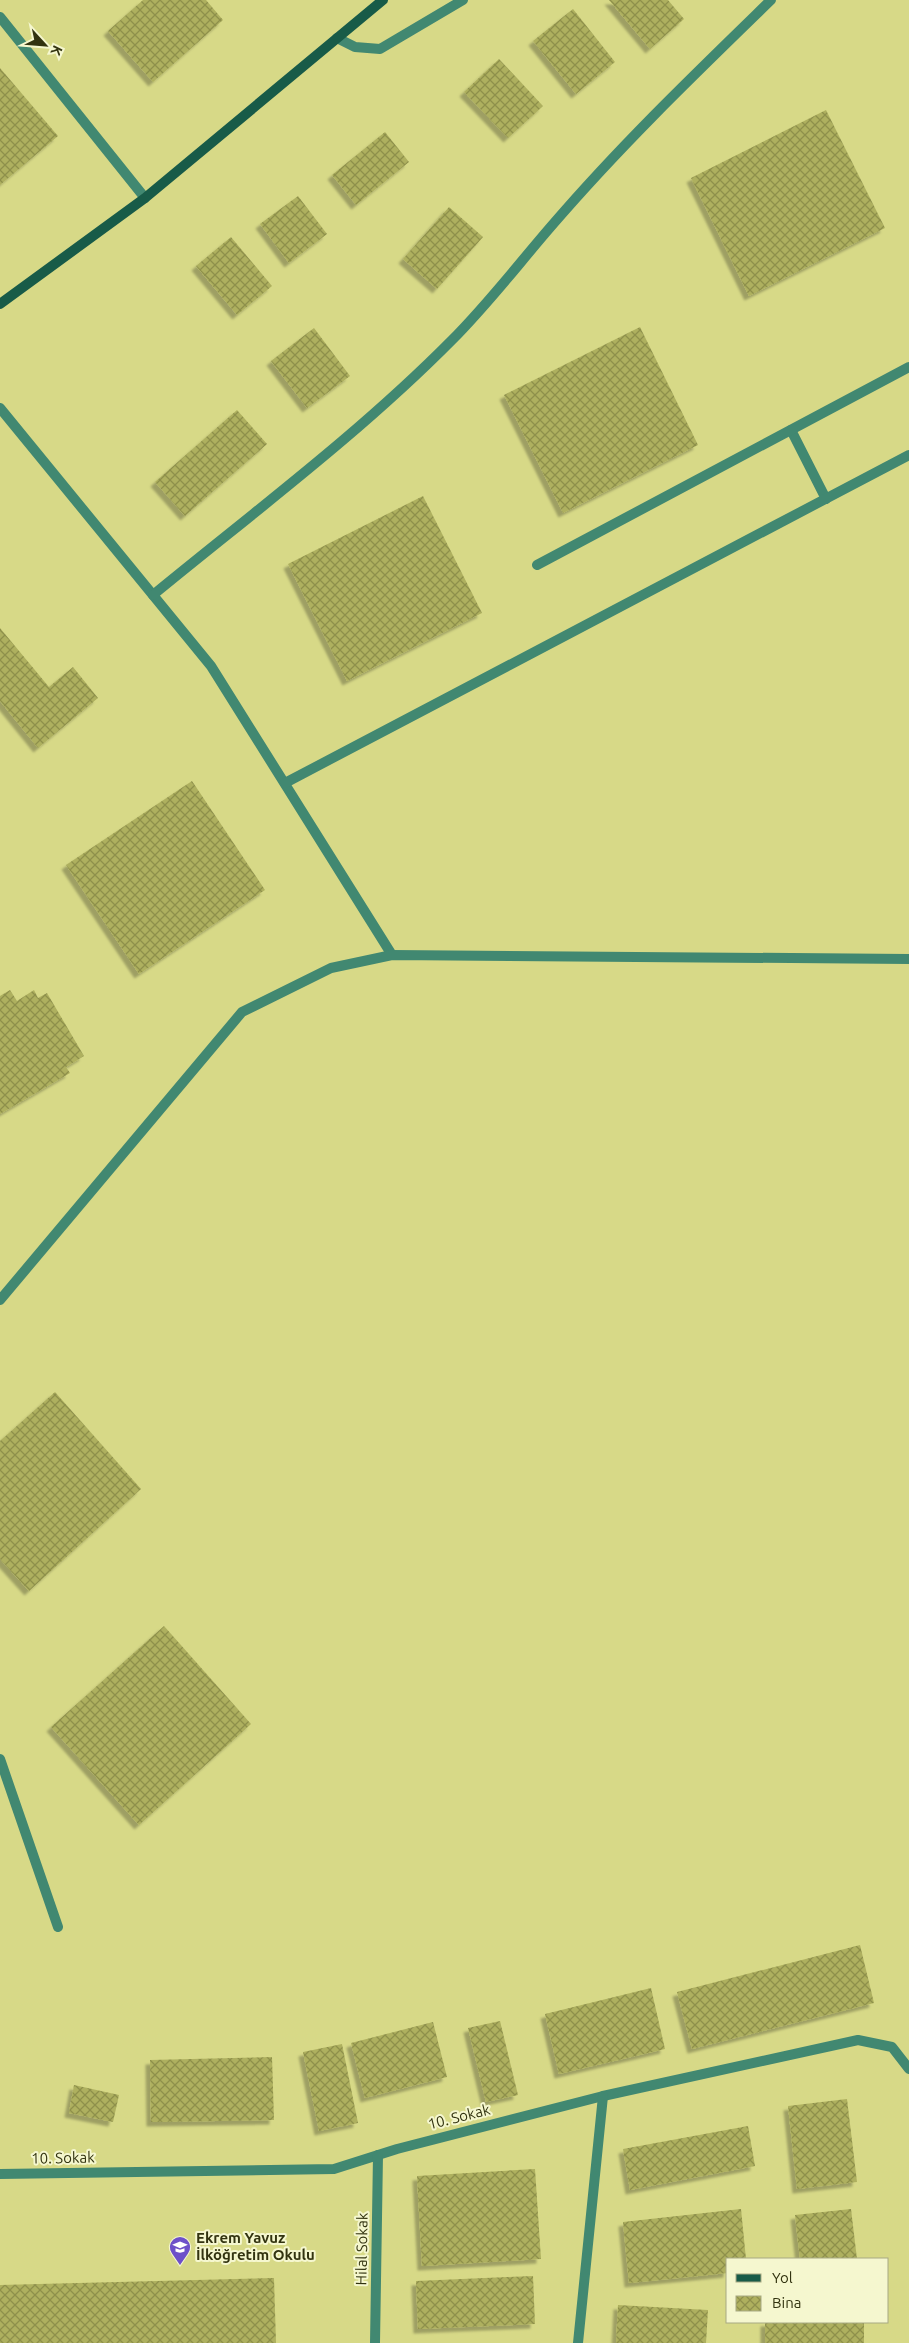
<svg xmlns="http://www.w3.org/2000/svg" width="909" height="2343" font-family="Ubuntu,sans-serif">
<style>
.building{fill:url(#building-cross-hatch);filter:url(#shadow)}
.lines{fill:none;stroke-linecap:round;stroke-linejoin:round}
.lane{stroke:#418871;stroke-width:10}
.street{stroke:#418871;stroke-width:10}
.secondary{stroke:#185b48;stroke-width:10}
.labels{text-anchor:middle;stroke-width:4;stroke-linejoin:round;paint-order:stroke}
.street-label{font-size:15px;fill:#323310;stroke:#f5f7cf}
.poi-label{font-size:15px;font-weight:bold;fill:#323310;stroke:#f5f7cf;text-anchor:start}
</style>
<defs>
<pattern id="building-cross-hatch" width="8" height="8" patternUnits="userSpaceOnUse" patternTransform="scale(1.25)"><rect width="8" height="8" fill="#aeb05e"/><path d="M0 0l8 8M0 8l8-8" fill="none" stroke="#8e904c"/></pattern>
<filter id="shadow"><feDropShadow dx="-4.5" dy="4.5" stdDeviation="1" flood-color="#0004"/></filter>
</defs>
<rect width="100%" height="100%" fill="#d7d987"/>
<!-- building -->
<g class="building">
<path d="M143 0H206L223 20 153 82 108 31Z"/>
<path d="M609 0H668L684 19 650 49Z"/>
<path d="M573 9 615 62 576 94 533 41Z"/>
<path d="M499 59 543 106 508 138 464 92Z"/>
<path d="M0 68 58 136 0 185Z"/>
<path d="M826 110 885 228 749 296 691 178Z"/>
<path d="M385 132 409 162 356 205 332 175Z"/>
<path d="M298 196 327 234 289 263 260 224Z"/>
<path d="M449 207 483 237 437 289 403 259Z"/>
<path d="M231 237 272 286 237 315 196 266Z"/>
<path d="M640 327 698 445 563 513 504 395Z"/>
<path d="M314 328 350 376 307 408 271 361Z"/>
<path d="M237 410 267 444 185 516 155 482Z"/>
<path d="M423 496 482 613 347 681 288 564Z"/>
<path d="M0 628 49 687 73 667 98 698 38 748 0 701Z"/>
<path d="M192 781 265 890 139 974 66 865Z"/>
<path d="M10 990 17 1001 34 990 38 998 47 993 84 1056 66 1067 70 1073 0 1114V996Z"/>
<path d="M55 1392 141 1489 29 1591 0 1559V1441Z"/>
<path d="M164 1626 251 1724 139 1825 51 1727Z"/>
<path d="M860 1945 874 2003 692 2049 677 1992Z"/>
<path d="M651 1988 665 2049 559 2074 545 2014Z"/>
<path d="M500 2021 518 2095 486 2102 468 2028Z"/>
<path d="M433 2022 447 2077 365 2098 351 2043Z"/>
<path d="M342 2044 358 2123 319 2131 303 2052Z"/>
<path d="M272 2057 274 2120 151 2122 150 2060Z"/>
<path d="M74 2085 119 2095 113 2122 69 2113Z"/>
<path d="M847 2099 857 2182 797 2189 788 2106Z"/>
<path d="M748 2126 755 2166 630 2190 623 2149Z"/>
<path d="M535 2169 541 2259 422 2266 417 2176Z"/>
<path d="M741 2209 746 2259H728V2273L629 2283 623 2222Z"/>
<path d="M851 2209 857 2259H800L795 2215Z"/>
<path d="M533 2276 535 2324 418 2329 416 2281Z"/>
<path d="M274 2278 276 2343H0V2285Z"/>
<path d="M618 2305 708 2310 706 2343H616Z"/>
<rect x="765" y="2322" width="99" height="21"/>
</g>
<g class="lines">
<!-- lane -->
<g class="lane">
<path d="M791 430 826 499"/>
<path d="M537 565 909 367"/>
</g>
<!-- street -->
<g class="street">
<path d="M0 17 145 198"/>
<path d="M337 38 355 47 380 49 463 0"/>
<path d="M0 408 211 666 392 955"/>
<path d="M153 595C254 512 360 433 452 340 489 303 520 262 554 223 622 144 697 72 771 0"/>
<path d="M285 783 909 455"/>
<path d="M0 1300 242 1012 331 968 392 955 909 959"/>
<path d="M0 1759 58 1927"/>
<path d="M0 2174 334 2169 397 2149 603 2096 858 2040 892 2047 909 2069"/>
<path d="M375 2343 378 2155"/>
<path d="M578 2343 603 2096"/>
</g>
<!-- secondary -->
<path class="secondary" d="M0 304 145 198 383 0"/>
</g>
<!-- icons -->
<defs>
<g id="school-pin" transform="scale(1.125)"><path d="M0 17L-7.5 6A9.5 9.5 0 1 1 7.5 6Z" fill="#6d50c9" stroke="#f5f7cf"/><path d="M0-5L7-2L0 1L-7-2ZM-4 1L0 2.5L4 1V4Q0 6-4 4Z" fill="#fff"/></g>
</defs>
<g fill-rule="evenodd">
<use href="#school-pin" x="180" y="2247"/>
</g>
<g class="labels">
<!-- street labels -->
<g class="street-label">
<text transform="translate(459 2117) rotate(-14)" y="5">10. Sokak</text>
<text transform="translate(63 2158) rotate(-1)" y="5">10. Sokak</text>
<text transform="translate(362 2249) rotate(-89)" y="5">Hilal Sokak</text>
</g>
<!-- poi labels -->
<g class="poi-label">
<text x="196" y="2243">Ekrem Yavuz<tspan x="196" dy="17">İlköğretim Okulu</tspan></text>
</g>
</g>
<!-- legend -->
<rect x="726" y="2258" width="162" height="65" fill="#f5f7cf" stroke="#a7a983"/>
<rect x="736" y="2274" width="25" height="8" fill="#185b48" stroke="#a7a983"/>
<text x="772" y="2283" font-size="15" fill="#323310">Yol</text>
<rect x="736" y="2296" width="25" height="15" fill="url(#building-cross-hatch)" stroke="#a7a983"/>
<text x="772" y="2308" font-size="15" fill="#323310">Bina</text>
<!-- north arrow -->
<g transform="translate(45 45) rotate(116)" stroke="#f5f7cf" stroke-width="4" paint-order="stroke">
<path d="M0-4L9 19L0 12L-9 19Z" fill="#323310"/>
<text y="-8" font-size="14" font-weight="bold" text-anchor="middle" fill="#323310">K</text>
</g>
</svg>
